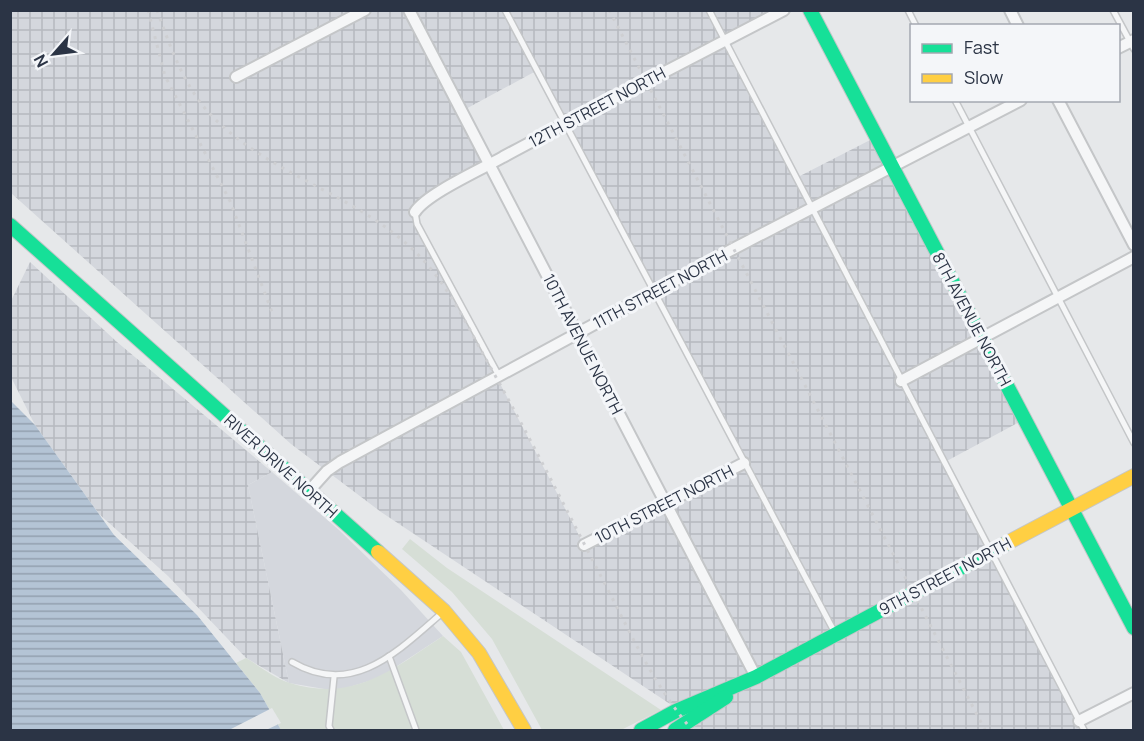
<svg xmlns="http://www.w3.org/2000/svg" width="1144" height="741" font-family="Manrope,sans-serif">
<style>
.built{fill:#d4d7dd}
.industrial{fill:url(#industrial-grid);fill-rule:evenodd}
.green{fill:#d6ded6}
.water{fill:url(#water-rules)}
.pier{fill:#e6e8ea}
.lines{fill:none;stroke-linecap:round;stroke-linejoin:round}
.lane-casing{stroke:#c4c6c8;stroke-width:8}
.street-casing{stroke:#c4c6c8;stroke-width:14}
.fast-casing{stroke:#c4c6c8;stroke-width:16}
.slow-casing{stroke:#c4c6c8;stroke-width:16}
.lane{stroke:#f5f6f7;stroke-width:5}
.street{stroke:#f5f6f7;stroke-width:10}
.fast{stroke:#16e098;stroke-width:14}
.slow{stroke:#ffcf43;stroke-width:14}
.rail{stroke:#cecfd2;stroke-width:3;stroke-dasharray:3 6;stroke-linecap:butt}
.labels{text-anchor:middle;stroke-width:6;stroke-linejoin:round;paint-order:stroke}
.street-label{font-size:16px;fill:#2b3445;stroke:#f4f6f9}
</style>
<defs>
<pattern id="industrial-grid" width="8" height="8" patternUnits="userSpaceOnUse" patternTransform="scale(1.5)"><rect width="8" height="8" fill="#d4d7dd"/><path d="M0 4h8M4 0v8" fill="none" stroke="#b6b9bf"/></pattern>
<pattern id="water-rules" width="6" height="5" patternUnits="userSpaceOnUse" patternTransform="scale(1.5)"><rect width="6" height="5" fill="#b4c4d5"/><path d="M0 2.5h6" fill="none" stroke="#93a0af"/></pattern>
</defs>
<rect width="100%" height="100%" fill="#e6e8ea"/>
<!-- built -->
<path class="built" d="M272 472 339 530 401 590 443 636 379 678 336 691 289 683 248 485Z"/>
<!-- industrial -->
<g class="industrial">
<path d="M11 11H784L726 41 796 178 876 137 1025 419 943 463 1084 730H695L687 724 752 680 676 711 670 704 381 512 291 444 11 193ZM536 71 744 463 584 545 417 224 419 206 489 165 462 111Z"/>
<path d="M30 262 117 342 272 472 248 485 289 683 246 658 168 576 99 514 35 425 11 377V301Z"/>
</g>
<!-- green -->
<g class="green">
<path d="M410 539 447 568 661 710 621 730H542L492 639 452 592 402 549Z"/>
<path d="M443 636 461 652 504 730H281L260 693 236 663 246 658C260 666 275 679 290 683 354 703 393 669 443 636Z"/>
</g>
<!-- water -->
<path class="water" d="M10 400 35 425 114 535 197 615 260 693 281 730H11Z"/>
<!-- pier -->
<path class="pier" d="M272 708 281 723 266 730H229Z"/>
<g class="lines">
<!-- lane casing -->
<g class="lane-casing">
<g id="lane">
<path d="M505 10 835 633"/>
<path d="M709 10 1084 730"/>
<path d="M908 10 916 26"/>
<path d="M1113 10 1134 49"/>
<path d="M955 100 1134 443"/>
<path d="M415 212 417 224 499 376"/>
<path d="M389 656 416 730"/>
<path d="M292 662C353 698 398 651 442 613"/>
<path d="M331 730 329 726 334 677"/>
</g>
</g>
<!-- street casing -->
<g class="street-casing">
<g id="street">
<path d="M409 10 756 677"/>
<path d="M1010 10 1018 26"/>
<path d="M1118 48 1134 40"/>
<path d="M236 77 365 10"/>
<path d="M1058 100 1134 245"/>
<path d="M415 212C426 194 482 169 503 157 596 107 690 59 784 10"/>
<path d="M901 381 1134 257"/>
<path d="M309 491 327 471 340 462 733 249 1021 100"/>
<path d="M584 545 744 463"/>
<path d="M1079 721 1134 693"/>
</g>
</g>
<!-- fast casing -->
<g class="fast-casing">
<g id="fast">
<path d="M810 10 1134 628"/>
<path d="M10 225 378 552"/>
<path d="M641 730 676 711 756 677 1007 543"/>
<path d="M675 730 726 697"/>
</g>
</g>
<!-- slow casing -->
<g class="slow-casing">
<g id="slow">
<path d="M1007 543 1134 476"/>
<path d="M378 552 444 611 479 653 524 730"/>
</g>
</g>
<!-- lane -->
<use href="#lane" class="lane"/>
<!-- street -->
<use href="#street" class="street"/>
<!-- fast -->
<use href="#fast" class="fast"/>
<!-- slow -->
<use href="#slow" class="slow"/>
<!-- rail -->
<g class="rail">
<path d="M148 10 165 76 230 201 272 312"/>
<path d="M157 10C170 46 183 84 209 113 270 178 365 195 425 262 451 291 469 329 488 363 530 437 568 513 607 588 634 640 654 685 692 730"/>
<path d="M609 10 985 730"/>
</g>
</g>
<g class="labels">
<!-- street labels -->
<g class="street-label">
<text transform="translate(597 107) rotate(-28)" y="6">12TH STREET NORTH</text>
<text transform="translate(660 289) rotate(-28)" y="6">11TH STREET NORTH</text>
<text transform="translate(972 319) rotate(62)" y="6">8TH AVENUE NORTH</text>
<text transform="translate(583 344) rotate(63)" y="6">10TH AVENUE NORTH</text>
<text transform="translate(281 466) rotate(42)" y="6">RIVER DRIVE NORTH</text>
<text transform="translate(664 504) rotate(-27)" y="6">10TH STREET NORTH</text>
<text transform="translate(945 576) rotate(-28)" y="6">9TH STREET NORTH</text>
</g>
</g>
<!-- border -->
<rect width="1144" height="741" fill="none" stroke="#2b3445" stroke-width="24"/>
<!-- legend -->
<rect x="910" y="24" width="210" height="78" fill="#f4f6f9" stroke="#a4a8b1" stroke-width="1.5"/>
<rect x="922" y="44" width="30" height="9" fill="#16e098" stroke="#a4a8b1" stroke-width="1.5"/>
<text x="964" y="54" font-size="18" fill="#2b3445">Fast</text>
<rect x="922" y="74" width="30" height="9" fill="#ffcf43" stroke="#a4a8b1" stroke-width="1.5"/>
<text x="964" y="84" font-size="18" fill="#2b3445">Slow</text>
<!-- north arrow -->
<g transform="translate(54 54) rotate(242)" stroke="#f4f6f9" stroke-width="4.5" paint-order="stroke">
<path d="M0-4.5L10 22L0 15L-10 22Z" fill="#2b3445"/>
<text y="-9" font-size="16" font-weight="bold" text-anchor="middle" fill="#2b3445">N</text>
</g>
</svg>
